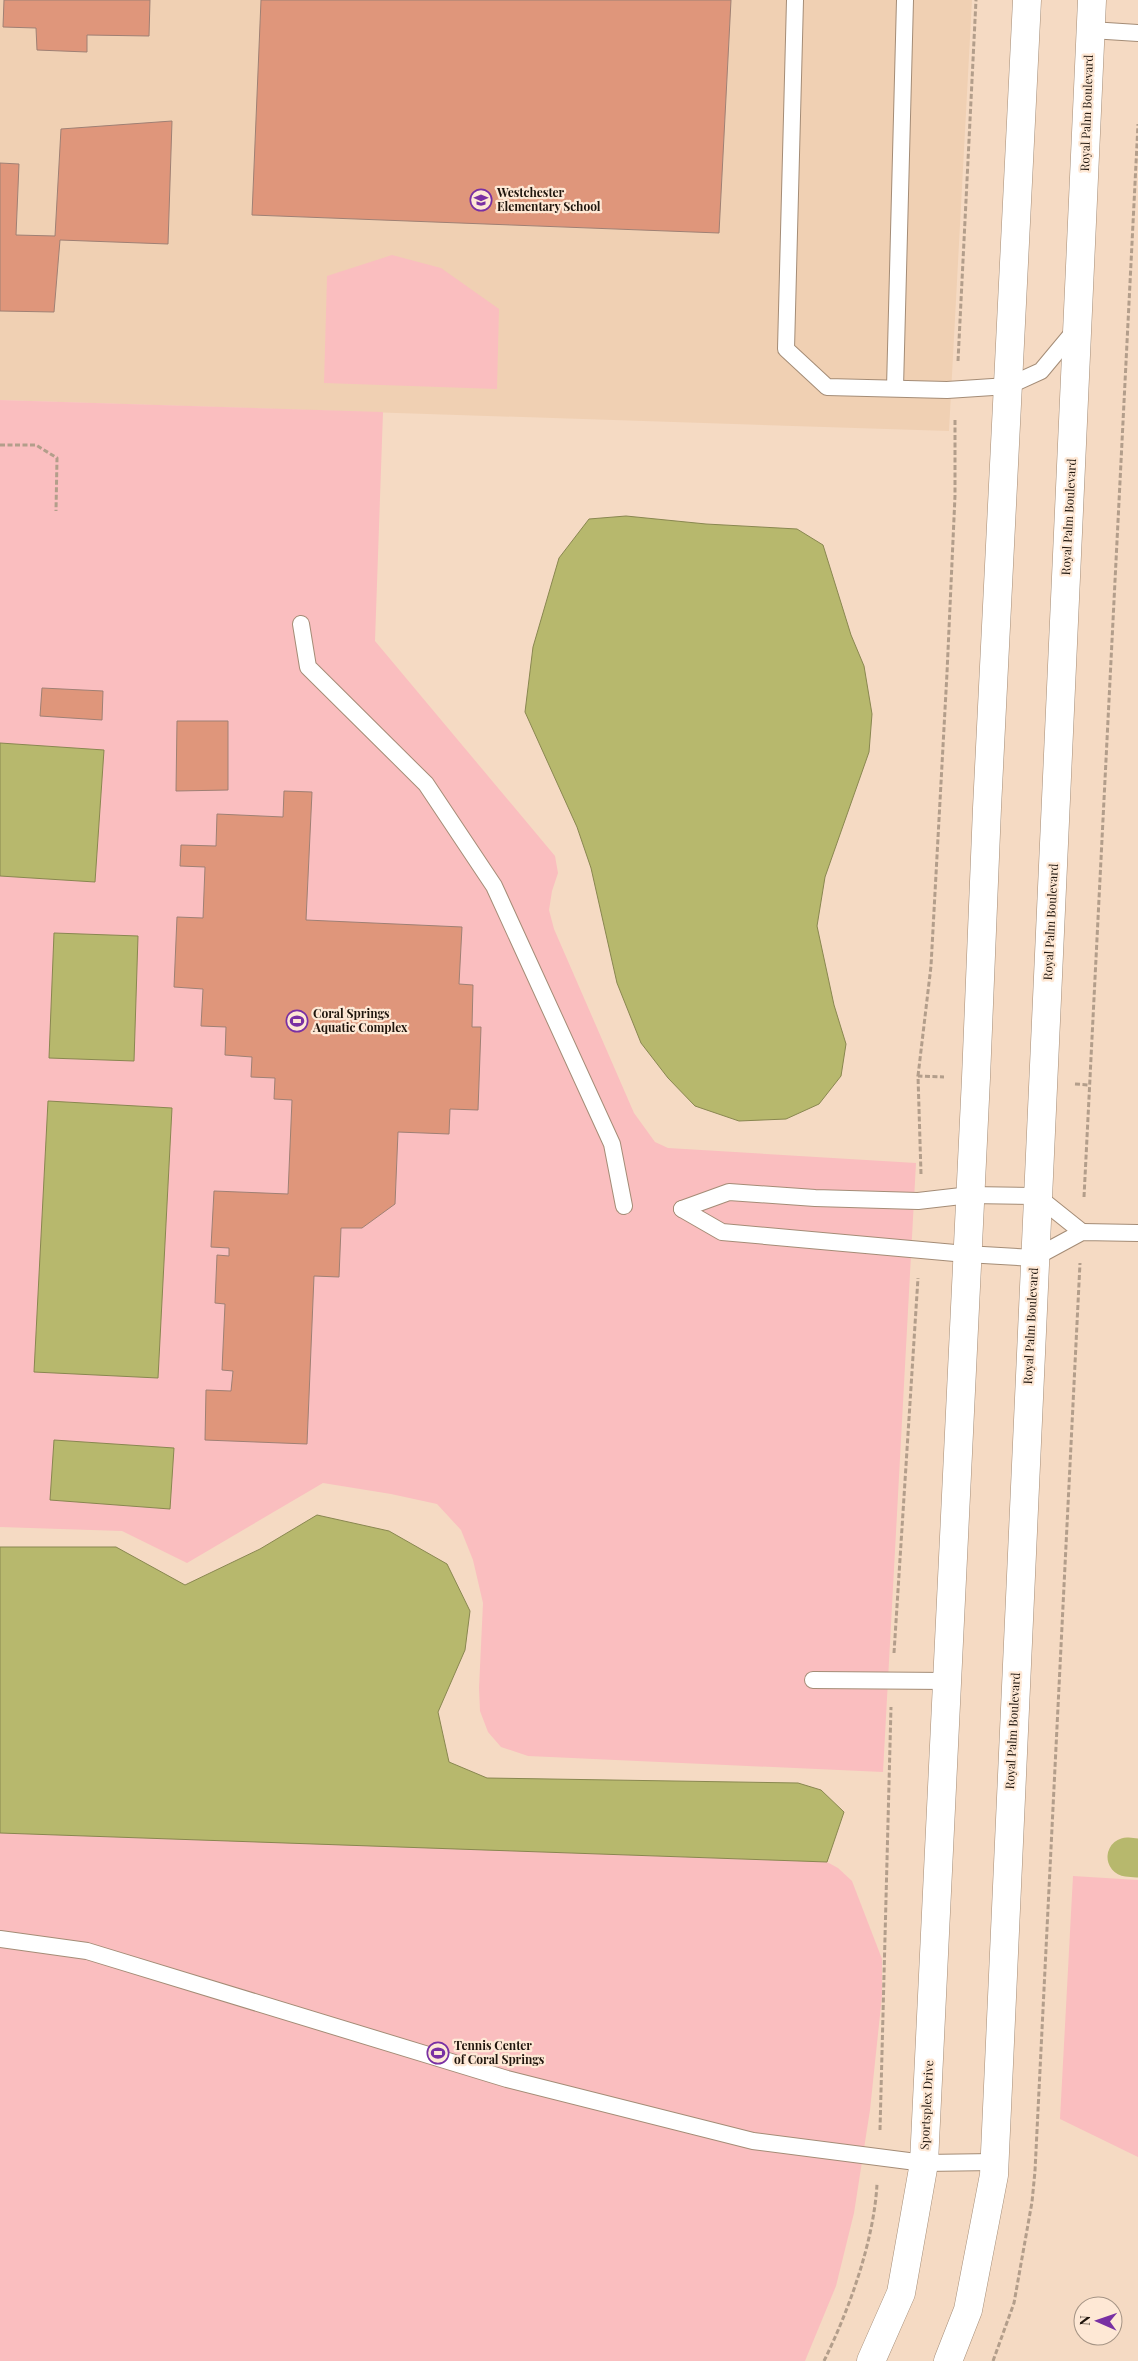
<svg xmlns="http://www.w3.org/2000/svg" width="1138" height="2361" font-family="'Playfair Display',serif">
<style>
.built{fill:#f0d0b3}
.green{fill:#fabebf}
.water{fill:#b7b86d;stroke:#898750}
.lines{fill:none;stroke-linecap:round;stroke-linejoin:round}
.canal{stroke:#b7b86d;stroke-width:39}
.building{fill:#df967b;stroke:#9f8074}
.service-casing{stroke:#a48c76;stroke-width:18}
.tertiary-casing{stroke:#a48c76;stroke-width:29}
.path{stroke:#b39e8b;stroke-width:3;stroke-dasharray:5 2.5;stroke-linecap:butt}
.service{stroke:#fff;stroke-width:16}
.tertiary{stroke:#fff;stroke-width:28}
.labels{text-anchor:middle;stroke-width:4.5;stroke-linejoin:round;paint-order:stroke}
.street-label{font-size:12px;fill:#1f150d;stroke:#fee8d5}
.poi-label{font-size:12px;font-weight:bold;fill:#1f150d;stroke:#fee8d5;text-anchor:start}
</style>
<rect width="100%" height="100%" fill="#f5dac3"/>
<!-- built -->
<path class="built" d="M0 0H972L949 431 0 400Z"/>
<!-- green -->
<g class="green">
<path d="M392 255 441 268 499 309 497 389 324 383 327 276Z"/>
<path d="M0 400 383 412 375 641 555 856 558 873 552 891 549 910 554 929 634 1113 655 1142 668 1148 916 1163 883 1772 528 1756 501 1747 488 1732 480 1711 479 1688 483 1603 473 1560 461 1530 437 1504 391 1494 323 1483 187 1563 122 1531 0 1527Z"/>
<path d="M0 1831 827 1862 838 1868 852 1881 882 1959V1996L870 2110 854 2213 836 2286 805 2361H0Z"/>
<path d="M1073 1876 1138 1880V2157L1060 2119Z"/>
</g>
<!-- water -->
<g class="water">
<path d="M626 516 706 524 797 529 823 545 851 635 864 666 872 714 869 752 825 877 817 926 834 1005 846 1044 841 1076 819 1104 786 1119 739 1121 695 1106 668 1078 641 1043 617 983 591 868 577 827 525 712 533 647 559 558 589 519Z"/>
<path d="M0 743 104 750 95 882 0 876Z"/>
<path d="M54 933 138 936 134 1061 49 1058Z"/>
<path d="M48 1101 172 1108 158 1378 34 1372Z"/>
<path d="M54 1440 174 1448 170 1509 50 1500Z"/>
<path d="M317 1515 389 1531 447 1564 470 1611 465 1650 438 1712 449 1762 487 1778 798 1783 821 1790 844 1812 827 1862 0 1833V1547H116L185 1585 260 1549Z"/>
</g>
<g class="lines">
<!-- canal -->
<path class="canal" d="M1127 1857 1138 1858"/>
</g>
<!-- building -->
<g class="building">
<path d="M4 0H150L149 36 87 35V52L37 50 36 28 3 27Z"/>
<path d="M261 0H731L719 233 252 215Z"/>
<path d="M172 121 168 244 60 240 54 312 0 311V163L19 164 16 235 55 236 61 129Z"/>
<path d="M42 688 103 691 102 720 40 716Z"/>
<path d="M177 721H228V790L176 791Z"/>
<path d="M284 791 312 792 306 920 462 927 459 984 473 985 472 1027H481L478 1110 450 1109 449 1134 398 1132 395 1204 362 1228H341L339 1277 314 1276 307 1444 205 1440 206 1390 231 1391 233 1371 222 1370 225 1304 215 1303 217 1255 229 1256V1248L211 1247 214 1191 288 1194 292 1100 274 1099 275 1078 251 1077 252 1057 225 1055 226 1027 201 1026 203 989 174 987 177 917 203 918 205 867 180 866 181 845 216 846 217 814 283 817Z"/>
</g>
<g class="lines">
<!-- service casing -->
<g class="service-casing">
<g id="service">
<path d="M795 0 786 349 827 387 947 390 1008 386 1041 371 1076 329"/>
<path d="M1091 30 1138 33"/>
<path d="M895 388 905 0"/>
<path d="M301 624 308 667 426 784 494 886 612 1144 624 1206"/>
<path d="M682 1209 722 1232 966 1254 1034 1258 1082 1232 1138 1233"/>
<path d="M682 1209 729 1192 815 1198 918 1201 970 1195 1037 1196 1082 1232"/>
<path d="M813 1680 948 1681"/>
<path d="M0 1939 87 1951 507 2079 753 2141 924 2163 994 2162"/>
</g>
</g>
<!-- tertiary casing -->
<g class="tertiary-casing">
<g id="tertiary">
<path d="M871 2361 901 2293 924 2163 976 1078 987 808 1027 0"/>
<path d="M948 2361 968 2310 994 2175 1092 0"/>
</g>
</g>
<!-- path -->
<g class="path">
<path d="M958 361 976 0"/>
<path d="M0 445H36L57 458 56 511"/>
<path d="M918 1076 931 966 947 673 955 496V418"/>
<path d="M1075 1084 1089 1085"/>
<path d="M921 1174 918 1076 944 1077"/>
<path d="M1084 1197 1138 124"/>
<path d="M894 1653 918 1278"/>
<path d="M880 2130 891 1707"/>
<path d="M824 2361C849 2310 874 2241 877 2184"/>
<path d="M993 2361 1014 2303 1032 2202 1035 2171 1080 1263"/>
</g>
<!-- service -->
<use href="#service" class="service"/>
<!-- tertiary -->
<use href="#tertiary" class="tertiary"/>
</g>
<!-- icons -->
<defs>
<g id="school-ring" transform="scale(1.125)"><circle r="9.5" fill="#fee8d5" stroke="#7930a3" stroke-width="1.5"/><path d="M0-5L7-2L0 1L-7-2ZM-4 1L0 2.5L4 1V4Q0 6-4 4Z" fill="#7930a3"/></g>
<g id="stadium-ring" transform="scale(1.125)"><circle r="9.5" fill="#fee8d5" stroke="#7930a3" stroke-width="1.5"/><path d="M0-5a6.5 5 0 1 0 0 10a6.5 5 0 1 0 0-10ZM-3.5-1.8h7v3.6h-7Z" fill="#7930a3"/></g>
</defs>
<g fill-rule="evenodd">
<use href="#school-ring" x="481" y="200"/>
<use href="#stadium-ring" x="297" y="1021"/>
<use href="#stadium-ring" x="438" y="2053"/>
</g>
<g class="labels">
<!-- street labels -->
<g class="street-label">
<text transform="translate(1087 113) rotate(-88)" y="4">Royal Palm Boulevard</text>
<text transform="translate(1069 517) rotate(-87)" y="4">Royal Palm Boulevard</text>
<text transform="translate(1051 922) rotate(-87)" y="4">Royal Palm Boulevard</text>
<text transform="translate(1031 1326) rotate(-87)" y="4">Royal Palm Boulevard</text>
<text transform="translate(1013 1731) rotate(-87)" y="4">Royal Palm Boulevard</text>
<text transform="translate(927 2105) rotate(-87)" y="4">Sportsplex Drive</text>
</g>
<!-- poi labels -->
<g class="poi-label">
<text x="497" y="197">Westchester<tspan x="497" dy="14">Elementary School</tspan></text>
<text x="313" y="1018">Coral Springs<tspan x="313" dy="14">Aquatic Complex</tspan></text>
<text x="454" y="2050">Tennis Center<tspan x="454" dy="14">of Coral Springs</tspan></text>
</g>
</g>
<!-- north arrow -->
<g transform="translate(1098 2321) rotate(272)"><circle r="24" fill="#fee8d5" stroke="#a59485"/>
<path d="M0-4L9 19L0 12L-9 19Z" fill="#7930a3"/>
<text y="-8" font-size="14" font-weight="bold" text-anchor="middle" fill="#1f150d">N</text>
</g>
</svg>
